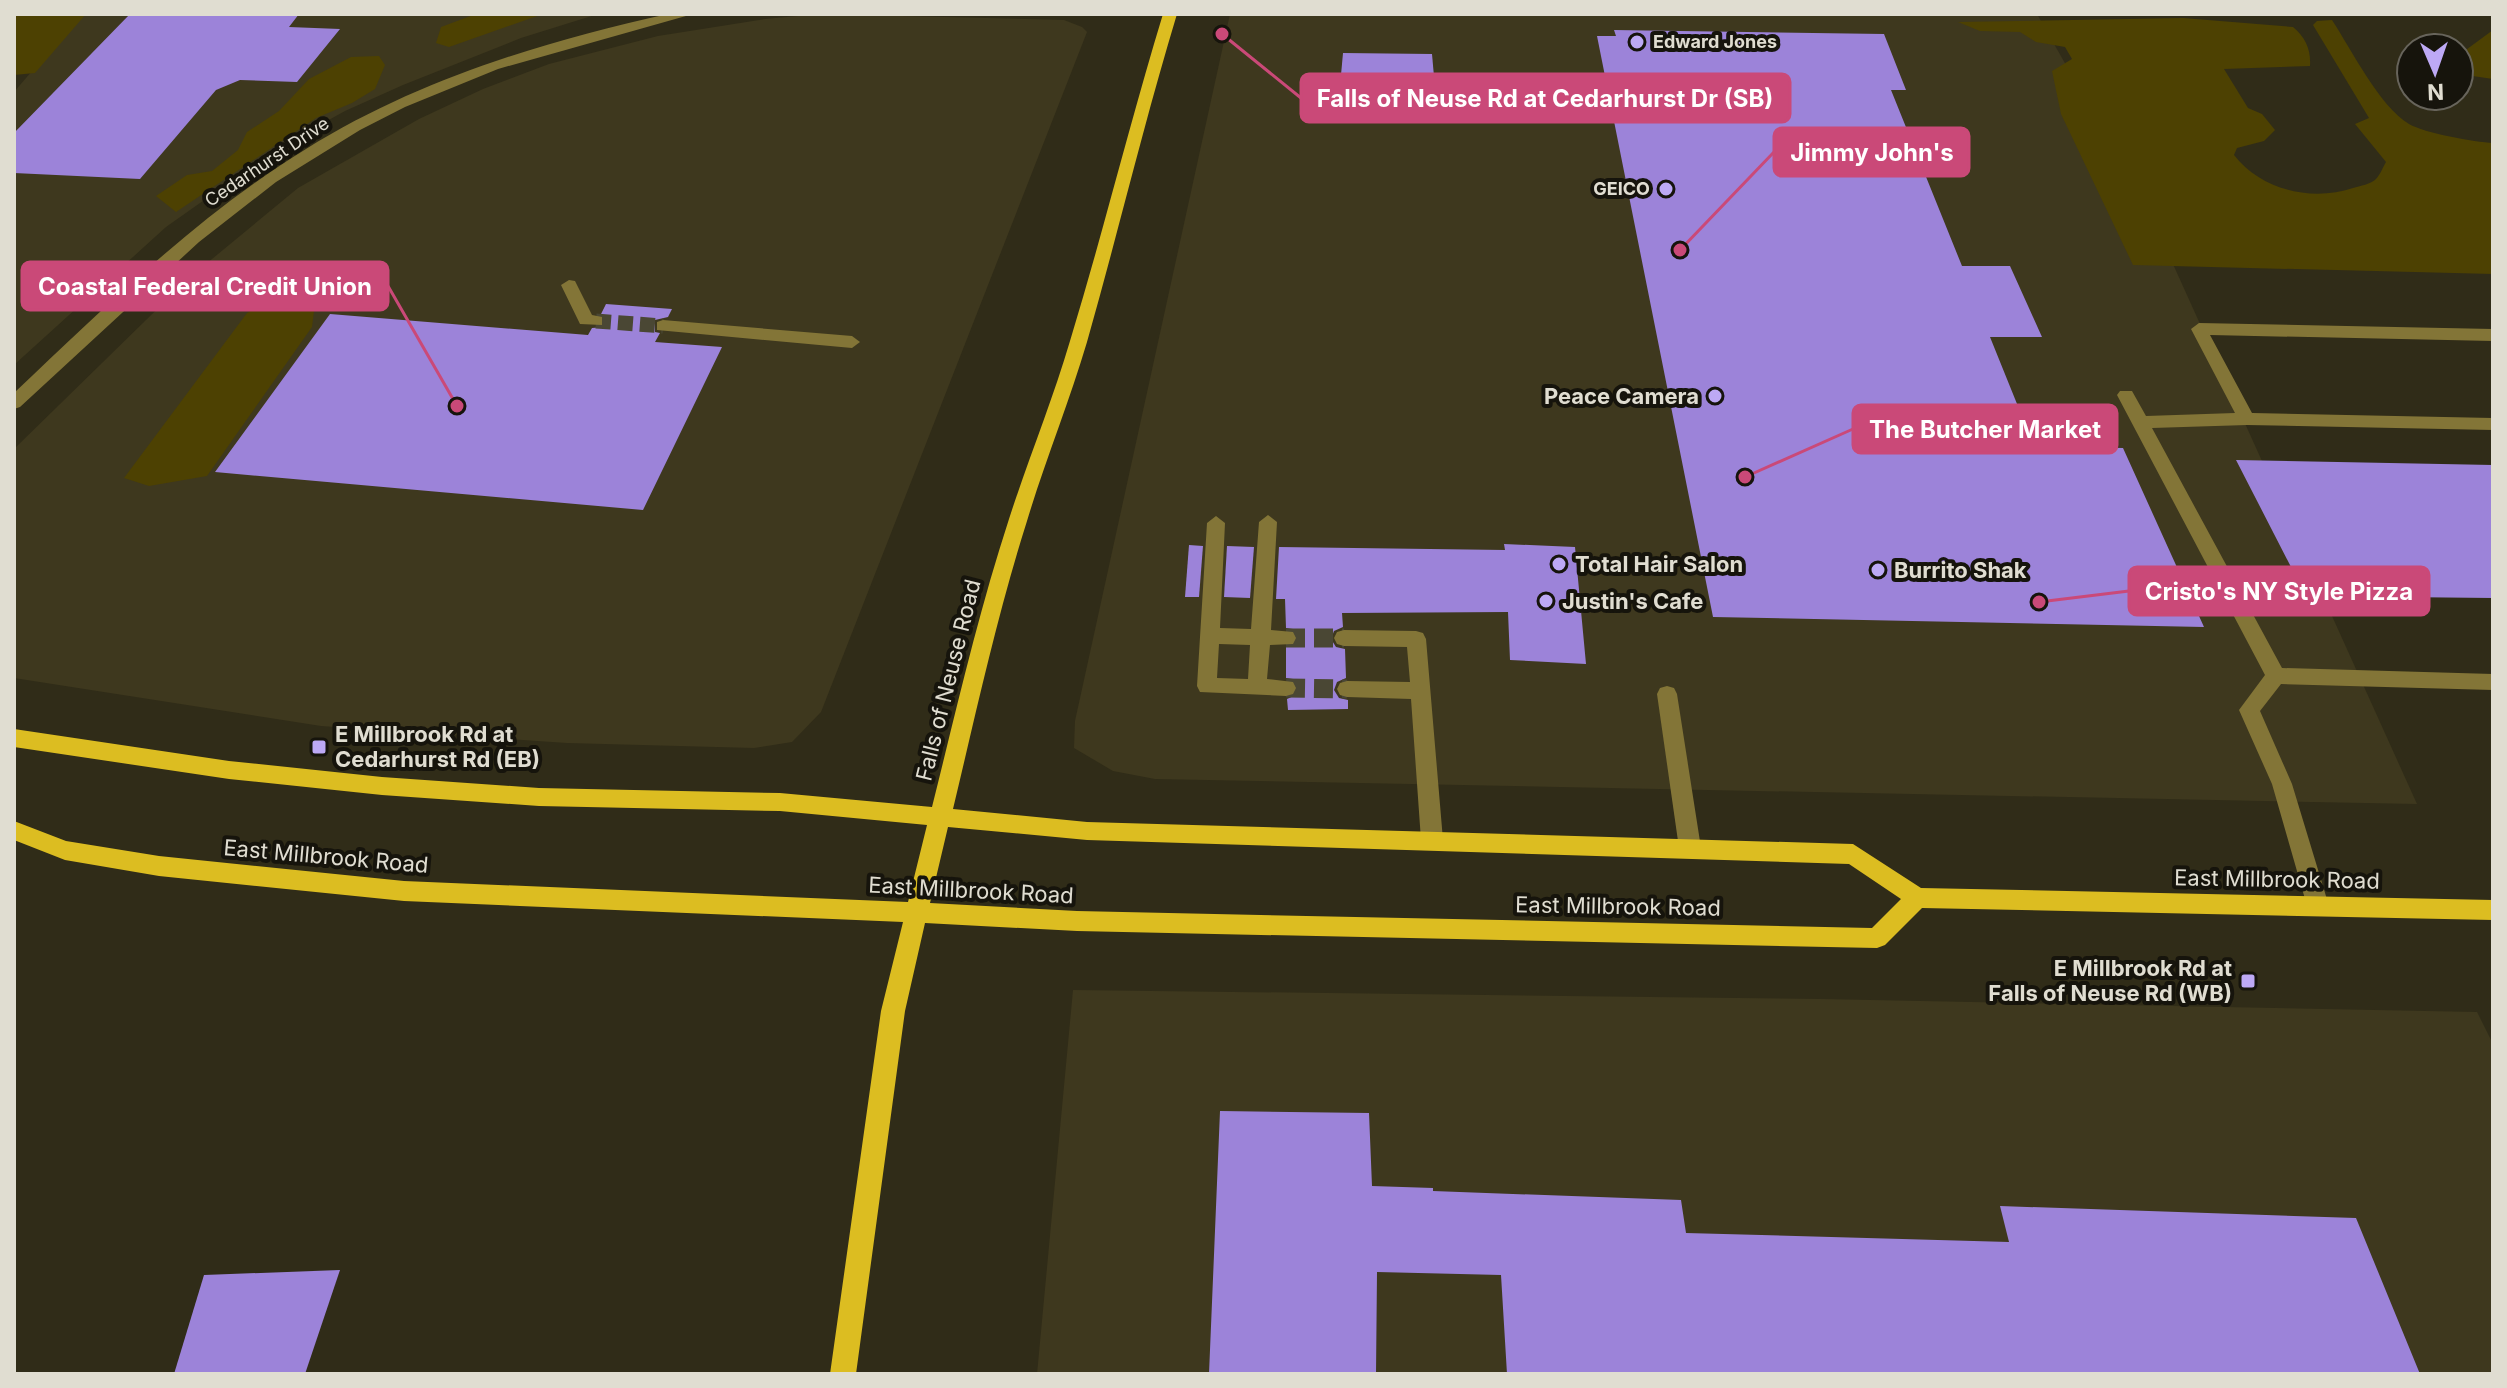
<svg xmlns="http://www.w3.org/2000/svg" width="2507" height="1388" font-family="Inter,sans-serif">
<style>
.built{fill:#3e381e}
.green{fill:#4d4102}
.building{fill:#9c83d9}
.lines{fill:none;stroke-linecap:round;stroke-linejoin:round}
.minor-tunnel-far1{stroke:#4a4734;stroke-width:15;stroke-dasharray:15 7;stroke-linecap:butt}
.minor-tunnel{stroke:#4a4734;stroke-width:19;stroke-dasharray:19 9;stroke-linecap:butt}
.minor{fill:#837537;fill-rule:evenodd}
.major{fill:#dcbd21;fill-rule:evenodd}
.poi-dot{fill:#bda9f5;stroke:#16140c;stroke-width:3}
.labels{text-anchor:middle;stroke-width:8;stroke-linejoin:round;paint-order:stroke}
.far-poi-label{font-size:18px;font-weight:bold;fill:#e0ddd1;stroke:#16140c;text-anchor:start}
.far-street-label{font-size:18px;fill:#e0ddd1;stroke:#16140c}
.poi-label{font-size:22px;font-weight:bold;fill:#e0ddd1;stroke:#16140c;text-anchor:start}
.street-label{font-size:22px;fill:#e0ddd1;stroke:#16140c}
.leader{fill:none;stroke:#ca4978;stroke-width:3}
.callout-dot{fill:#ca4978;stroke:#16140c;stroke-width:3}
.callout{fill:#ca4978;stroke:#ca4978;stroke-width:3}
.callout-label{font-size:24px;text-anchor:middle;font-weight:bold;fill:#fff}
</style>
<rect width="100%" height="100%" fill="#302c18"/>
<!-- built -->
<g class="built">
<path d="M81 14H598L521 38 403 85 345 111 278 148 166 227 14 365V92Z"/>
<path d="M819 14 1064 20 1082 27 1087 32 821 712 792 742 754 748 567 743 321 726 14 678V449L189 278 298 188 419 119 483 89 549 64 658 36 765 19Z"/>
<path d="M1230 14H2037L2149 211 2417 804 1155 779 1113 771 1074 748 1075 721Z"/>
<path d="M1073 990 1821 999 2477 1012 2493 1044V1374H1037Z"/>
</g>
<!-- green -->
<g class="green">
<path d="M14 14H86L35 73 14 75Z"/>
<path d="M476 14H543L449 47 436 43 441 27Z"/>
<path d="M2183 18 2293 27C2306 38 2311 50 2310 66L2224 69 2248 108 2262 114 2275 130 2264 141 2237 148 2234 155C2261 190 2312 202 2353 188 2360 186 2371 184 2376 179 2380 175 2383 167 2386 162L2355 124 2369 118 2313 25 2317 21 2332 20C2351 49 2380 107 2409 124 2424 133 2475 142 2493 143V274L2133 265 2061 114 2052 71 2072 59 2065 47 2036 42 2020 32 1980 31 1958 22Z"/>
<path d="M2493 30V79L2459 74V55Z"/>
<path d="M379 56 385 65 375 89 352 103 316 118 176 212 156 196 187 175 212 171 238 150 247 132 279 111 309 79 351 57Z"/>
<path d="M266 302 314 311 312 327 207 476 149 486 124 478 247 313Z"/>
</g>
<!-- building -->
<g class="building">
<path d="M130 14H299L289 27 340 29 297 82 240 80 216 90 140 179 14 173V133Z"/>
<path d="M1614 30 1884 34 1906 90H1891L1962 266H2010L2042 337H1990L2034 446 2123 448 2204 627 1713 617 1597 36H1616Z"/>
<path d="M1343 53 1432 54 1436 99 1339 97Z"/>
<path d="M606 304 672 309 668 317 655 320V332L660 333 655 342 722 347 643 510 215 472 330 314 588 335 592 328 604 327 605 317 601 314Z"/>
<path d="M2236 460 2493 465V598L2398 597 2393 603 2309 602Z"/>
<path d="M1504 544 1575 547 1586 664 1510 660 1508 612 1342 613 1343 627 1334 631 1331 639 1336 647 1345 649 1346 678 1337 682 1334 690 1339 698 1348 700V709L1288 710 1287 699 1296 695 1299 687 1293 679 1286 678V647L1296 645 1299 637 1293 629 1286 628 1285 599H1276L1279 547 1505 550Z"/>
<path d="M1189 545 1203 546 1199 597H1185Z"/>
<path d="M1227 546 1254 547 1250 598 1224 597Z"/>
<path d="M1220 1111 1369 1113 1372 1186 1433 1188V1191L1681 1200 1686 1233 2009 1242 2000 1206 2356 1218 2420 1374H1507L1501 1275 1377 1272 1376 1374H1209Z"/>
<path d="M340 1270 305 1374H174L204 1275Z"/>
</g>
<g class="lines">
<!-- minor-tunnel-far1 -->
<path class="minor-tunnel-far1" d="M596 321 663 326"/>
<!-- minor-tunnel -->
<g class="minor-tunnel">
<path d="M1286 638H1344"/>
<path d="M1286 688 1347 689"/>
</g>
<!-- minor -->
<g class="minor">
<path d="M668 14H693L498 69 405 107 360 130 276 182 199 242 20 407 14 409V393C106 306 198 215 306 149 417 80 542 42 668 14Z"/>
<path d="M569 280 575 281 592 315 602 317V325L580 324 561 285Z"/>
<path d="M663 320 852 336 860 342 852 348 657 330V322Z"/>
<path d="M2199 323 2493 329V341L2210 335 2252 413 2493 418V430L2247 425 2152 428 2282 668 2493 674V690L2281 684 2260 711 2292 784 2329 906 2326 913 2318 916 2310 913 2307 906 2272 784 2239 710 2265 675 2117 395 2120 391H2132L2146 416 2235 413 2191 329Z"/>
<path d="M1268 515 1277 522 1271 630 1293 632 1296 638 1293 644 1270 645 1267 679 1293 682 1296 688 1293 694 1286 696 1200 692 1197 686 1207 523 1216 516 1225 523 1220 628 1251 629 1259 522ZM1219 644 1250 645 1248 679 1217 678Z"/>
<path d="M1344 630 1416 631 1423 633 1426 639 1443 840 1440 847 1432 850 1424 847 1421 840 1411 699 1347 697 1340 695 1337 689 1340 683 1347 681 1410 682 1407 647 1344 646 1337 644 1334 638 1337 632Z"/>
<path d="M1667 686 1674 688 1677 694 1701 848 1698 855 1690 858 1682 855 1679 848 1657 694 1660 688Z"/>
</g>
<!-- major -->
<path class="major" d="M1163 14H1177C1144 123 1118 233 1087 342 1069 403 1045 461 1027 521 997 615 976 713 953 809L1087 822 1853 844 1921 888 2493 900V920L1922 908 1885 945 1877 948 1077 931 925 923 905 1011 856 1374H830L881 1011 903 922 404 901 159 876 65 860 14 840V821L66 841 159 856 404 881 908 902 927 825 780 811 539 806 382 795 229 779 14 747V729L229 761 382 777 539 788 780 793 932 807C956 711 978 614 1009 519 1028 460 1052 402 1070 341 1103 233 1130 122 1163 14ZM948 827 1087 840 1849 864 1901 899 1872 928 1077 911 930 903Z"/>
</g>
<!-- markers -->
<g class="poi-dot">
<circle cx="1637" cy="42" r="8"/>
<circle cx="1666" cy="189" r="8"/>
<circle cx="1715" cy="396" r="8"/>
<circle cx="1559" cy="564" r="8"/>
<circle cx="1878" cy="570" r="8"/>
<circle cx="1546" cy="601" r="8"/>
<rect x="311" y="739" width="16" height="16" rx="4"/>
<rect x="2240" y="973" width="16" height="16" rx="4"/>
</g>
<g class="labels">
<!-- far-poi labels -->
<g class="far-poi-label">
<text x="1653" y="48">Edward Jones</text>
<text x="1650" y="195" text-anchor="end">GEICO</text>
</g>
<!-- far-street labels -->
<g class="far-street-label">
<text transform="translate(267 162) rotate(-34)" y="6">Cedarhurst Drive</text>
</g>
<!-- poi labels -->
<g class="poi-label">
<text x="1699" y="404" text-anchor="end">Peace Camera</text>
<text x="1575" y="572">Total Hair Salon</text>
<text x="1894" y="578">Burrito Shak</text>
<text x="1562" y="609">Justin's Cafe</text>
<text x="335" y="742">E Millbrook Rd at<tspan x="335" dy="25">Cedarhurst Rd (EB)</tspan></text>
<text x="2232" y="976" text-anchor="end">E Millbrook Rd at<tspan x="2232" dy="25">Falls of Neuse Rd (WB)</tspan></text>
</g>
<!-- street labels -->
<g class="street-label">
<text transform="translate(948 680) rotate(-76)" y="8">Falls of Neuse Road</text>
<text transform="translate(326 856) rotate(5)" y="8">East Millbrook Road</text>
<text transform="translate(2277 879) rotate(1)" y="8">East Millbrook Road</text>
<text transform="translate(971 890) rotate(3)" y="8">East Millbrook Road</text>
<text transform="translate(1618 906) rotate(1)" y="8">East Millbrook Road</text>
</g>
</g>
<!-- callouts -->
<path class="leader" d="M1222 34L1301 98M1680 250L1774 152M457 406L388 286M1745 477L1853 429M2039 602L2129 591"/>
<g class="callout-dot">
<circle cx="1222" cy="34" r="8"/>
<circle cx="1680" cy="250" r="8"/>
<circle cx="457" cy="406" r="8"/>
<circle cx="1745" cy="477" r="8"/>
<circle cx="2039" cy="602" r="8"/>
</g>
<g class="callout">
<rect x="1301" y="74" width="489" height="48" rx="8"/>
<rect x="1774" y="128" width="195" height="48" rx="8"/>
<rect x="22" y="262" width="366" height="48" rx="8"/>
<rect x="1853" y="405" width="264" height="48" rx="8"/>
<rect x="2129" y="567" width="300" height="48" rx="8"/>
</g>
<g class="callout-label">
<text x="1545" y="107">Falls of Neuse Rd at Cedarhurst Dr (SB)</text>
<text x="1872" y="161">Jimmy John's</text>
<text x="205" y="295">Coastal Federal Credit Union</text>
<text x="1985" y="438">The Butcher Market</text>
<text x="2279" y="600">Cristo's NY Style Pizza</text>
</g>
<!-- border -->
<rect width="2507" height="1388" fill="none" stroke="#e0ddd1" stroke-width="32"/>
<!-- north arrow -->
<g transform="translate(2435 72) rotate(178)"><circle r="38" fill="#16140c" stroke="#67645b" stroke-width="2"/>
<path d="M0-6L14 30L0 20L-14 30Z" fill="#bda9f5"/>
<text y="-12" font-size="22" font-weight="bold" text-anchor="middle" fill="#e0ddd1">N</text>
</g>
</svg>
